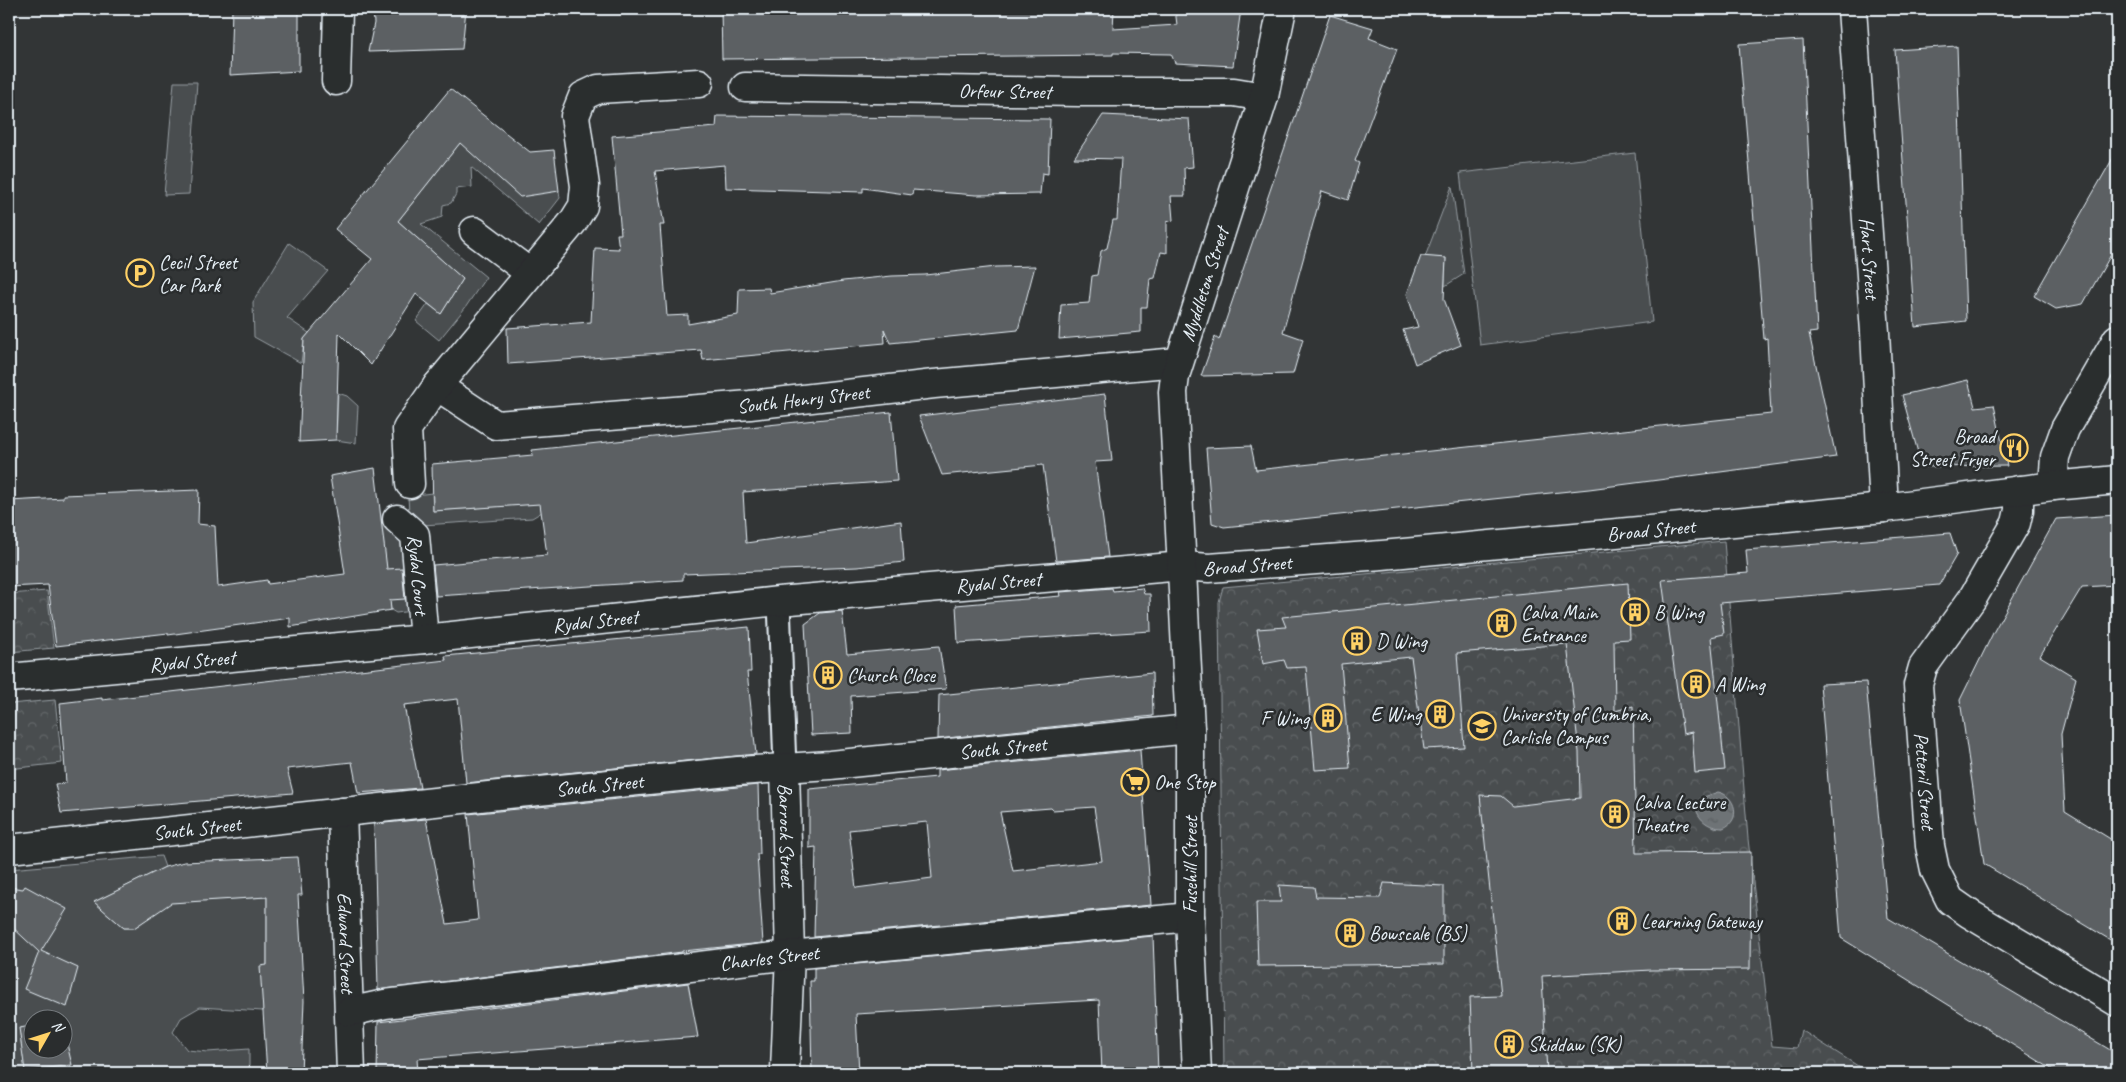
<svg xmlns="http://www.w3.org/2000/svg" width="2126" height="1082" font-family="Caveat,sans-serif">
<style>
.grass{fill:#494d4f;stroke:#989fa4;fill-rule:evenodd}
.park{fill:url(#park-crowns);stroke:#989fa4}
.water{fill:url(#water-ripples);stroke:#9fa5aa}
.building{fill:#5c6063;stroke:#e8f1f8;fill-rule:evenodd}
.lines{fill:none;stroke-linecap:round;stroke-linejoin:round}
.pedestrian-casing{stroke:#e8f1f8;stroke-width:25}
.minor-casing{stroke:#e8f1f8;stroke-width:31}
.tertiary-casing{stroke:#e8f1f8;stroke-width:31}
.pedestrian{stroke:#2a2d2e;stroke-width:21}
.minor{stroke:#2a2d2e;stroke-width:28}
.tertiary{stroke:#2a2d2e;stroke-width:28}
.labels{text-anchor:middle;stroke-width:5;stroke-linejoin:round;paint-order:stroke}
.street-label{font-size:20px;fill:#e8f1f8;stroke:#2a2d2e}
.poi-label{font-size:20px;fill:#e8f1f8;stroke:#2a2d2e;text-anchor:start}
</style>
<defs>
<pattern id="park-crowns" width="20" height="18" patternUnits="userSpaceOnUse" patternTransform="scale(1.25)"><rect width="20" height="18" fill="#494d4f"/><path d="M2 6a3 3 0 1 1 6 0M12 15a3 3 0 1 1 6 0" fill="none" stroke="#636769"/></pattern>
<pattern id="water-ripples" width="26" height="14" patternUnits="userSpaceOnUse" patternTransform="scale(1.25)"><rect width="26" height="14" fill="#6e7376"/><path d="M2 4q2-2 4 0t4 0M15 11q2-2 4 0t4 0" fill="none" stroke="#5a5e60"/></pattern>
</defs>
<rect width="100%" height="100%" fill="#323536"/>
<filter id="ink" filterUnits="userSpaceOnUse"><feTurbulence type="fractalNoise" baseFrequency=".02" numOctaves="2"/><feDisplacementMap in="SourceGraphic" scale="10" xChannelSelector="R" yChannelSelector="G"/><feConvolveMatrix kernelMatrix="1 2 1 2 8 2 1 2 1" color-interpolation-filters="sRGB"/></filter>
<g filter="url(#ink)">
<!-- grass -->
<g class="grass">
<path d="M174 82H197L189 194 164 195Z"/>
<path d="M460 143 559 191 560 198 539 225 471 167 472 187 456 189V194L451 203 443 205 442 217 421 224 486 277 465 308 439 340 416 321 428 304 441 314 463 279 398 221Z"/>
<path d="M1635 153 1652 322 1480 345 1460 173Z"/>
<path d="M1452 186 1464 274 1445 286 1446 258 1425 257Z"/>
<path d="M289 243 328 271 287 318 309 333 304 339 301 363 254 337 253 302Z"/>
<path d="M338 393 347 396 358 406 356 443 336 440Z"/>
<path d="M432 493 433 511 531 504 539 499 542 512 532 518 423 525 409 513 408 496Z"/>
<path d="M397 517 420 610 396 613 391 610 381 520Z"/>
<path d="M161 856 165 867 94 902 124 928H134L161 909 153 903 267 897V965L263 1011 200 1007 181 1018 173 1032 187 1050 208 1052 249 1049V1073H9V869ZM32 1020H62V1050H32Z"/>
</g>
<!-- park -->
<g class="park">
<path d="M1724 541 1748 839 1772 1046 1797 1048 1801 1030 1869 1073H1224L1219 602 1223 587Z"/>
<path d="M47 591 54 648 9 652V594Z"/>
<path d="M55 700 62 763 9 769V704Z"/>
</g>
<!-- water -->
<path class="water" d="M1718 792C1736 795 1742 821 1723 828 1708 828 1697 819 1695 804L1701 798Z"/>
<!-- building -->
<g class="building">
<path d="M232 9H299V71L230 75Z"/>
<path d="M373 9H466L462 49 368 52 374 23Z"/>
<path d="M721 9H1114L1113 29 1177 25 1175 9H1241L1233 66 1175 63 1171 54 1113 53V55L722 59Z"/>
<path d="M1330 15 1373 28 1369 38 1397 49 1355 161 1359 163 1348 200 1322 191 1283 332 1303 339 1293 374 1201 376 1215 337 1219 340Z"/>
<path d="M1803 40 1817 332 1809 333 1836 457 1589 489 1224 527 1212 523 1206 448 1251 446 1256 470 1771 414 1767 338 1764 339 1739 44Z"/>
<path d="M1957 46 1966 321 1915 327 1895 50Z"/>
<path d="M450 89 530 152 554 150 559 191 520 197 460 143 398 221 463 279 441 314 416 294 371 365 339 333 336 440 299 442 304 339 372 259 335 229Z"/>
<path d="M1103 115 1189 119 1193 167 1184 168 1185 196H1171L1173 220 1167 222V253L1161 252 1155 278 1150 279 1147 307H1141V332L1059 339 1061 305 1089 303 1092 276 1097 275 1101 251 1107 248 1113 220H1117L1121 159 1074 158Z"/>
<path d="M717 116 1050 119 1048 174 1042 173 1040 194 976 195 913 190 912 195 863 188V192L726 188 725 165 655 171 664 225H660L667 316 688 315V324L738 315 739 289 769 288 770 293 843 281 892 276 925 275 996 267 1035 266 1018 330 890 343 884 329 885 343 703 360 701 350 508 364 507 328 591 322 595 248 619 249 617 234H621L612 136 716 127Z"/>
<path d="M2117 151V244L2083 304 2056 309 2034 296Z"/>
<path d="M1421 256 1446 258 1444 299 1461 345 1415 364 1403 330 1418 327 1407 294Z"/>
<path d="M1968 380 1975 407 1994 405 2007 466 1922 467 1902 395Z"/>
<path d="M1105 394 1112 461 1095 462 1108 557 1056 561 1043 465 942 475 919 416Z"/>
<path d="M891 412 897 481 743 492 746 543 901 521 904 562 857 567 683 574V580L436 596 433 565 547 555 540 504 433 511 432 464 533 455 532 450Z"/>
<path d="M375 468 387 569 402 568 405 599 390 600 391 610 290 627V618L168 635V633L56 646 48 585 9 587V501L63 498V495L199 490 198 524 215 526 218 587 267 580 268 584 345 574 330 476Z"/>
<path d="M2117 515V585L2082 587 2040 656 2076 678 2061 734 2065 811 2117 843V944L1984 864 1960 700 1994 631 2056 519Z"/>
<path d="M1950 533 1957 554 1939 585 1720 603 1724 634 1711 637 1725 770 1695 773 1692 732 1683 734 1662 580 1748 573 1746 550Z"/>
<path d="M1628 583 1630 639 1614 640 1615 711 1633 706 1636 853 1751 852 1750 969 1651 970 1542 976 1547 1073H1473L1470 997 1501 996 1480 795 1501 796 1513 806 1580 798 1579 752 1567 644 1457 653 1464 747 1424 749 1411 657 1341 664 1350 768 1315 770 1306 667 1287 668 1284 660 1263 664 1257 629 1286 627 1282 617Z"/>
<path d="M1112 588 1113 591 1142 588 1144 594H1150L1151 631 958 643 956 605 1061 596 1060 592Z"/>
<path d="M842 611 847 654 939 646 946 689 851 696 852 733 811 735 805 624 820 613Z"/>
<path d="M749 627 751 672H747L756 754 466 783 458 699 404 705 420 788 358 793 352 762 287 769 293 793 61 813 55 784 66 783 60 703 102 698V700L446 660 445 656Z"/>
<path d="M1152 673 1153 716 938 739 939 695Z"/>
<path d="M1866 682 1888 918 2117 1054V1073H2058L1841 938 1820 684Z"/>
<path d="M1140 750 1151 905 814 937 816 847 809 848V789L937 777V770ZM1094 807 1102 861 1013 871 1000 812 1051 808 1053 810ZM927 822 932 878 856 888 849 830Z"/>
<path d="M758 785 760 854H757L763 943 682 951V952L378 990 374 824 426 819 447 924 478 920 468 814Z"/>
<path d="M298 857 302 895H298L304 1001 301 1073H267L260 966 267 965V897L171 903 134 928H124L94 902 165 867 184 862Z"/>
<path d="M1384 883 1444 886V964L1258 966 1256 902H1281L1279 885 1314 887 1316 897 1380 898Z"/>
<path d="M25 886 67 909 41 951 78 968 67 1007 24 989 39 952 9 924V887L23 889Z"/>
<path d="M1153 936 1158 1073H1102L1099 1000 856 1014 859 1073H812L810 981H814V968Z"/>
<path d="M688 983 698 1037 417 1059 418 1073H377L378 1022Z"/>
<path d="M62 1023 72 1065 25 1071 19 1028 32 1026V1050H62Z"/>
</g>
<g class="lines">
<!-- pedestrian casing -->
<g class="pedestrian-casing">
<path id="pedestrian" d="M779 601 785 769"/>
</g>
<!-- minor casing -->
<g class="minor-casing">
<g id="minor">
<path id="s1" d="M1852 9 1875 332 1884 508"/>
<path d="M336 81 338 9"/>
<path id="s2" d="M745 87 1080 92H1234L1264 97"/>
<path d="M474 231 530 273"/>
<path id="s3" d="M437 386 496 425 750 405 934 384 1178 362"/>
<path d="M410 484 407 429 437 386 573 222 583 206 585 186 575 116 583 96 598 89 699 83"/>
<path d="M2053 486 2055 457 2065 429 2117 339"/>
<path id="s4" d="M2019 490V510L2016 523 1972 599 1923 667 1918 685 1930 846 1935 870 1950 900 1970 914 2117 1002"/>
<path id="s5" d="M397 519 415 535 424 639"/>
<path id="s6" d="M785 769 790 955 785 1070"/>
<path id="s7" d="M342 812 351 1073"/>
<path id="s8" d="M9 849 489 796 738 771 830 765 1190 729"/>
<path id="s9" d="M349 1012 385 1004 790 955 1190 917"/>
</g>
</g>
<!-- tertiary casing -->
<g class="tertiary-casing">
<g id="tertiary">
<path id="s10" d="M9 678 424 639 779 601 1183 566 1209 568 1382 555 1884 508 2053 486 2117 480"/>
<path id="s11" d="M1197 1073 1190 917V729L1173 392 1175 376 1264 97 1282 9"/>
</g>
</g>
<!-- pedestrian -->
<use href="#pedestrian" class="pedestrian"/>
<!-- minor -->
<use href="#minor" class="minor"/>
<!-- tertiary -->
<use href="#tertiary" class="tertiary"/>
</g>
</g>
<!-- icons -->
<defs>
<g id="parking-ring" transform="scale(1.4375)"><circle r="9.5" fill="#2a2d2e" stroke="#ffd166" stroke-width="1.5"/><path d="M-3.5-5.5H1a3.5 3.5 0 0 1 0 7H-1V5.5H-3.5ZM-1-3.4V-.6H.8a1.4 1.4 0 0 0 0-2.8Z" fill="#ffd166"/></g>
<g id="restaurant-ring" transform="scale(1.4375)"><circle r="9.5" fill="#2a2d2e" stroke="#ffd166" stroke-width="1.5"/><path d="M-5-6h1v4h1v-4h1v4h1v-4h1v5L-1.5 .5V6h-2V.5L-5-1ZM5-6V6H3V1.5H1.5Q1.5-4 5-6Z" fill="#ffd166"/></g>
<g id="building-ring" transform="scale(1.4375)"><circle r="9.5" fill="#2a2d2e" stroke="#ffd166" stroke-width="1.5"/><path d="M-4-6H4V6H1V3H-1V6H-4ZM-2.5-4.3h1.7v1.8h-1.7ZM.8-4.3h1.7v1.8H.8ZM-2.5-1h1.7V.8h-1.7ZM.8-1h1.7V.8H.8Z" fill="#ffd166"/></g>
<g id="university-ring" transform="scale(1.4375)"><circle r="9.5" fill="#2a2d2e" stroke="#ffd166" stroke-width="1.5"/><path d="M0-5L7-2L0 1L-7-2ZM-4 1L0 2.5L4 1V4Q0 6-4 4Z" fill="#ffd166"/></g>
<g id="supermarket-ring" transform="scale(1.4375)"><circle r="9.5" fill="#2a2d2e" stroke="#ffd166" stroke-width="1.5"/><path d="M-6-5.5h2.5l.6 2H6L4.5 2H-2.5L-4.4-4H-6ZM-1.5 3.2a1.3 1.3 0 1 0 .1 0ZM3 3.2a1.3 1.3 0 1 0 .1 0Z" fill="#ffd166"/></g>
</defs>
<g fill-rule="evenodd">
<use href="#parking-ring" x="140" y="273"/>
<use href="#restaurant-ring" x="2014" y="448"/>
<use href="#building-ring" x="1635" y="612"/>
<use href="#building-ring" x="1502" y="623"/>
<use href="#building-ring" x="1357" y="641"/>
<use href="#building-ring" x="828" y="675"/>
<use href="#building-ring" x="1696" y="684"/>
<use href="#building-ring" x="1440" y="714"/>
<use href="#building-ring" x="1328" y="718"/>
<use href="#university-ring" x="1482" y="726"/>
<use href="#supermarket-ring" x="1135" y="782"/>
<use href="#building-ring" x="1615" y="814"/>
<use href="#building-ring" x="1622" y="921"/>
<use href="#building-ring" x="1350" y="933"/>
<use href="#building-ring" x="1509" y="1044"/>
</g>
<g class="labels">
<!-- street labels -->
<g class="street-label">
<text dy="7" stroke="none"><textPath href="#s2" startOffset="260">Orfeur Street</textPath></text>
<text dy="7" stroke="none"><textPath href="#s1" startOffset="250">Hart Street</textPath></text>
<text dy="7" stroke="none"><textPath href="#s11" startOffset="794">Myddleton Street</textPath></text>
<text dy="7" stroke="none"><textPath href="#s3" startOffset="379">South Henry Street</textPath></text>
<text dy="7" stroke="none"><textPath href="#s10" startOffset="1649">Broad Street</textPath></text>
<text dy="7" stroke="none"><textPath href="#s10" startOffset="1244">Broad Street</textPath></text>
<text dy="7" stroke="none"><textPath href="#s5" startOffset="64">Rydal Court</textPath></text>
<text dy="7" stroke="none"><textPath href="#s10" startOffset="994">Rydal Street</textPath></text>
<text dy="7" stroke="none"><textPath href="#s10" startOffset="589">Rydal Street</textPath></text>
<text dy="7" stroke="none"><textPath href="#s10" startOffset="184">Rydal Street</textPath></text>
<text dy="7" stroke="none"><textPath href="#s8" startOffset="999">South Street</textPath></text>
<text dy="7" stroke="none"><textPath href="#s4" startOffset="320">Petteril Street</textPath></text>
<text dy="7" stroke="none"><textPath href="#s8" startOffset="594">South Street</textPath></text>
<text dy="7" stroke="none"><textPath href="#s8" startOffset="189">South Street</textPath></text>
<text dy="7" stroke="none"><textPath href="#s6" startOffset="66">Barrock Street</textPath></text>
<text transform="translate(1190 865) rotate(-90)" y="7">Fusehill Street</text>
<text dy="7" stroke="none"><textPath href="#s7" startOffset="131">Edward Street</textPath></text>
<text dy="7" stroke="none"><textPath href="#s9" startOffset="424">Charles Street</textPath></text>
</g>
<!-- poi labels -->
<g class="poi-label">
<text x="159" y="269">Cecil Street<tspan x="159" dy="23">Car Park</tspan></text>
<text x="1995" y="443" text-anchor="end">Broad<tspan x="1995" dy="23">Street Fryer</tspan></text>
<text x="1521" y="619">Calva Main<tspan x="1521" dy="23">Entrance</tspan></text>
<text x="1654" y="619">B Wing</text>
<text x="1376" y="648">D Wing</text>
<text x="847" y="682">Church Close</text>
<text x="1715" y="691">A Wing</text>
<text x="1421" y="721" text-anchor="end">E Wing</text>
<text x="1501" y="721">University of Cumbria,<tspan x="1501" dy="23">Carlisle Campus</tspan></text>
<text x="1309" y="725" text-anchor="end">F Wing</text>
<text x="1154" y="789">One Stop</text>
<text x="1634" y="809">Calva Lecture<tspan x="1634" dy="23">Theatre</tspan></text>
<text x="1641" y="928">Learning Gateway</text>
<text x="1369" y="940">Bowscale (BS)</text>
<text x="1528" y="1051">Skiddaw (SK)</text>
</g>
</g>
<!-- margin -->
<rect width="2126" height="1082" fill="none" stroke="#2a2d2e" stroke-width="30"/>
<rect x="15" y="15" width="2096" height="1052" fill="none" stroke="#e8f1f8" stroke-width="2" filter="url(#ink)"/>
<!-- north arrow -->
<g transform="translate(48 1034) rotate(51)"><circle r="24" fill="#2a2d2e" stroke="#767b7f"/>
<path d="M0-4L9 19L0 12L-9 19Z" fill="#ffd166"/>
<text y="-8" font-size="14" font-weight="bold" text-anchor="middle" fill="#e8f1f8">N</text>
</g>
</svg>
